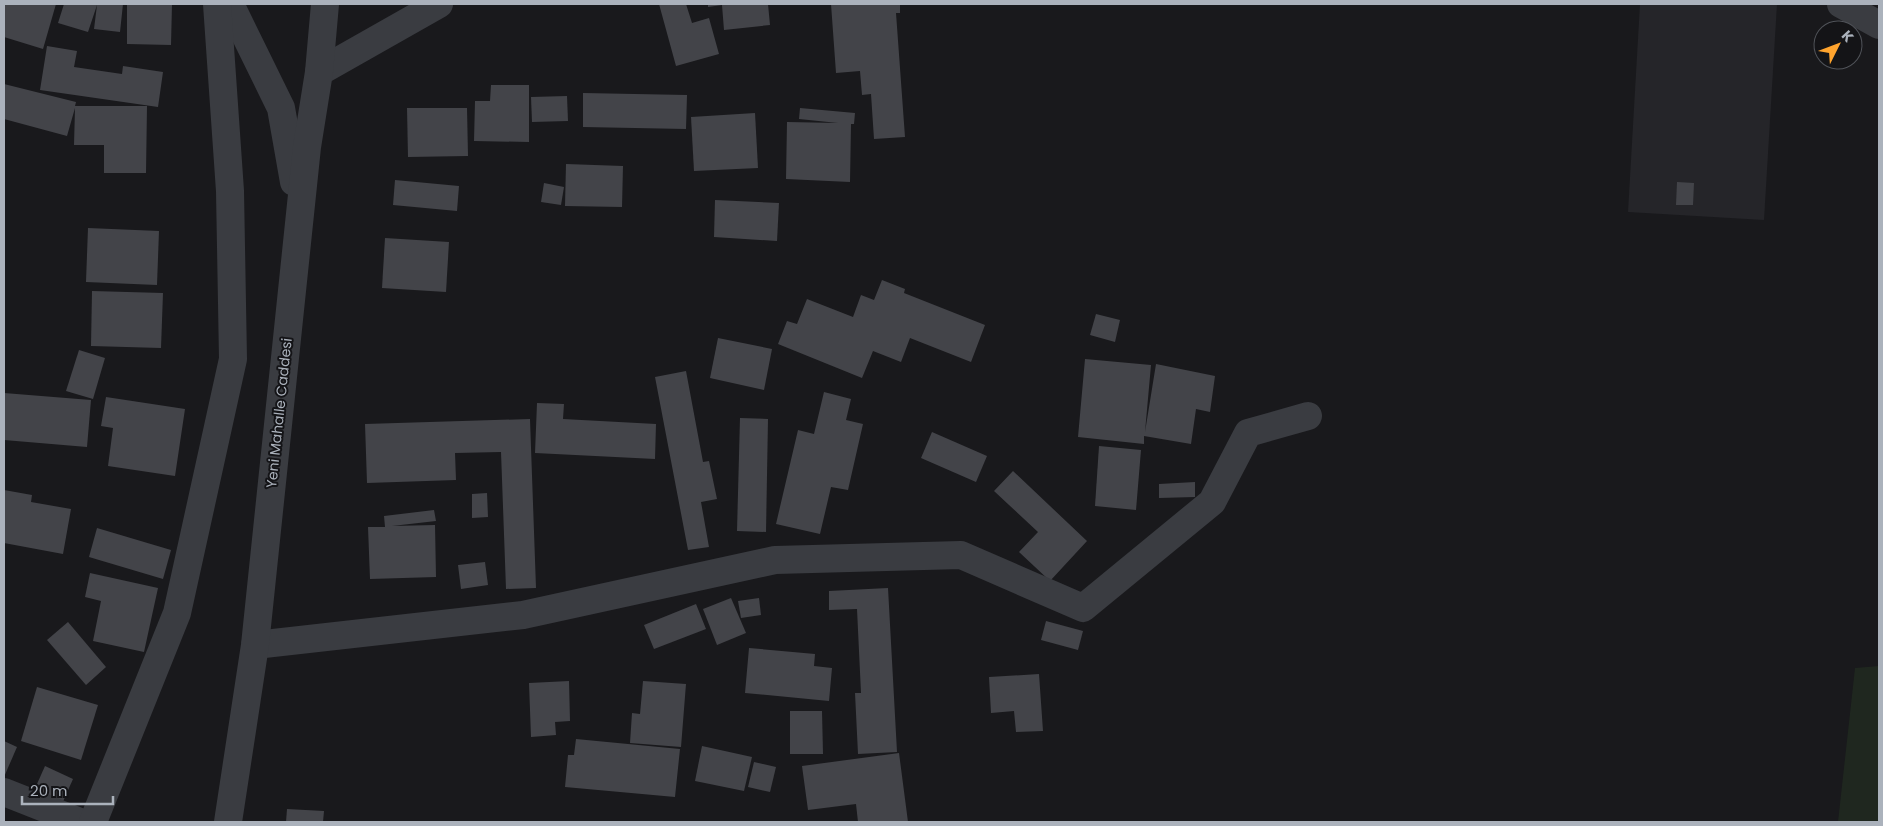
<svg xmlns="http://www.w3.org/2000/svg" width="1883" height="826" font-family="Poppins,sans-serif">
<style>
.built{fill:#252529}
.green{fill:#1f271f}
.building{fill:#434449}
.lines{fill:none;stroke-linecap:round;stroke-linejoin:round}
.minor{stroke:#3a3c41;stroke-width:28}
.labels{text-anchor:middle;stroke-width:4;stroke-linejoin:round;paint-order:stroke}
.street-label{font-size:14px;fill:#abb2bc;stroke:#141417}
</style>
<rect width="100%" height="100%" fill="#19191c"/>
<!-- built -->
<path class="built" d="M1640 4H1777L1764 220 1628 212Z"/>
<!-- green -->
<path class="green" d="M1879 666V822H1838L1855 668Z"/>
<!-- building -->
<g class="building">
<path d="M4 4H56L43 49 4 37Z"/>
<path d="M64 4H123L120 32 94 29 97 5 88 32 58 23Z"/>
<path d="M127 4H172L171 45 127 44Z"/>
<path d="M659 4H686L692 23 709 18 719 54 676 66Z"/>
<path d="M708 4H768L770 25 724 30 722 5 708 7Z"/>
<path d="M831 4H900V13H896L905 137 874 139 871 94 862 95 860 71 836 73Z"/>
<path d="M47 46 77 51 74 67 122 74 123 66 163 72 158 107 40 90Z"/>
<path d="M4 84 76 102 75 106H147L146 173H104V145H74L75 108 67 136 4 119Z"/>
<path d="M491 85H529V142L474 141 475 101H490Z"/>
<path d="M583 93 687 95 686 129 583 127Z"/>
<path d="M567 96 568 121 532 122 531 97Z"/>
<path d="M407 108H467L468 156 408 157Z"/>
<path d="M800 108 855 113 854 124H851L850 182 786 179 787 122 838 123 799 119Z"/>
<path d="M755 113 758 168 694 171 691 117Z"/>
<path d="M566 164 623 166 622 207 565 206Z"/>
<path d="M395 180 459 186 457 211 393 205Z"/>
<path d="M1677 182 1694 183 1693 205H1676Z"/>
<path d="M544 183 564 187 561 205 541 202Z"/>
<path d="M715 200 779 203 777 241 714 237Z"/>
<path d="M88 228 159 231 157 285 86 282Z"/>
<path d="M385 238 449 242 446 292 382 288Z"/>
<path d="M882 280 905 289 904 293 985 325 971 362 910 338 901 362 873 351 862 378 778 344 787 321 797 324 807 299 853 317 861 295 874 300Z"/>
<path d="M92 291 163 293 161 348 91 346Z"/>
<path d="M1096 314 1120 320 1115 342 1090 335Z"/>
<path d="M718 338 772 349 764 390 710 378Z"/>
<path d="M79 350 105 358 93 399 66 391Z"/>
<path d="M1085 359 1151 365 1145 432 1156 364 1215 376 1210 412 1196 409 1191 444 1144 436V444L1078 437Z"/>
<path d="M686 371 703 462 709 461 717 499 701 502 709 547 688 550 655 377Z"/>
<path d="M824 392 851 399 846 420 863 424 848 490 831 487 820 534 776 524 798 430 814 434Z"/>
<path d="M4 393 91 400 87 447 4 440Z"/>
<path d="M106 397 185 409 175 476 108 466 113 428 101 426Z"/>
<path d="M537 403 564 404 563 419 656 424 655 459 535 453Z"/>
<path d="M740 418 768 419 766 532 737 531Z"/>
<path d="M530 419 536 588 506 589 501 452 455 453 456 480 367 483 365 424Z"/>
<path d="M932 432 987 456 976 482 921 458Z"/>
<path d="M1099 446 1141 450 1136 510 1095 506Z"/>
<path d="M1013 471 1087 541 1050 581 1019 552 1038 532 994 491Z"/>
<path d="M1195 482V497L1159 498V484Z"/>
<path d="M4 490 32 495 31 502 71 509 63 554 4 543Z"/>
<path d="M487 493 488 517 472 518V494Z"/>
<path d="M434 510 436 521 392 526 435 525 436 577 370 579 368 527H385L384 516Z"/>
<path d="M97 528 171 550 163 579 89 557Z"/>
<path d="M485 562 488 585 461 589 458 565Z"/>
<path d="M90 573 158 588 144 652 93 641 101 601 85 597Z"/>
<path d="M888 588 897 752 858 754 855 693H861L857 609 829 610V591Z"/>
<path d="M731 598 746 633 717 645 703 609Z"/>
<path d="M759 598 761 615 741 618 738 601Z"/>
<path d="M696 604 706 629 654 649 644 625Z"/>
<path d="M1046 621 1083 631 1078 650 1041 640Z"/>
<path d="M68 622 106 667 86 685 47 640Z"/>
<path d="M749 648 815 654 814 666 832 668 829 701 745 693Z"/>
<path d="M1039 674 1043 731 1016 732 1014 711 991 713 989 677Z"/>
<path d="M569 681 570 721 555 722 556 735 531 737 529 683Z"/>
<path d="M643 681 686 684 681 747 630 743 632 713 640 714Z"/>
<path d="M37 687 98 705 81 760 21 741Z"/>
<path d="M790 711H822L823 754H790Z"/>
<path d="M576 739 680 749 675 797 565 787 568 755H574Z"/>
<path d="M4 741 17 747 4 777Z"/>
<path d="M702 746 752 757 744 791 695 781Z"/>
<path d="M899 753 908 822H858L856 804 808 810 802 766Z"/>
<path d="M754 762 776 767 770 792 748 787Z"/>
<path d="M45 766 73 779 61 806 33 793Z"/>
<path d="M287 809 324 811 323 822H286Z"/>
</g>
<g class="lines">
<!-- minor -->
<g class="minor">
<path d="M230 4 281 108 294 182"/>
<path d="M1841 4 1879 25"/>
<path d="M319 72 439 4"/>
<path d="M255 645 523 615 775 560 961 555 1083 608 1212 502 1248 433 1308 416"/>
<path d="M4 792 80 822"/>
<path d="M93 822 177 613 233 359 230 191 217 4"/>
<path d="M228 822 255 645 307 147 319 72 325 4"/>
</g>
</g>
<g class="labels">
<!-- street labels -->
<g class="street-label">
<text transform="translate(279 413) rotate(-84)" y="5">Yeni Mahalle Caddesi</text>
</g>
</g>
<!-- border -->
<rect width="1883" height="826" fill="none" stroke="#abb2bc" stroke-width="10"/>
<!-- north arrow -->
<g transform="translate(1838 45) rotate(48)"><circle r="24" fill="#141417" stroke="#505359"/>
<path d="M0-4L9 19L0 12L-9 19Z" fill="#ffa42e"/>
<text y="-8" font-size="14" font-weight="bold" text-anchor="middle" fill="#abb2bc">K</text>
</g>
<!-- scale -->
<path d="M22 796v8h91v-8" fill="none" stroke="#abb2bc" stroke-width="2.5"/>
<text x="30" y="796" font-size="15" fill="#abb2bc" stroke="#141417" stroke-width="4" paint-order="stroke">20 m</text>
</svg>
